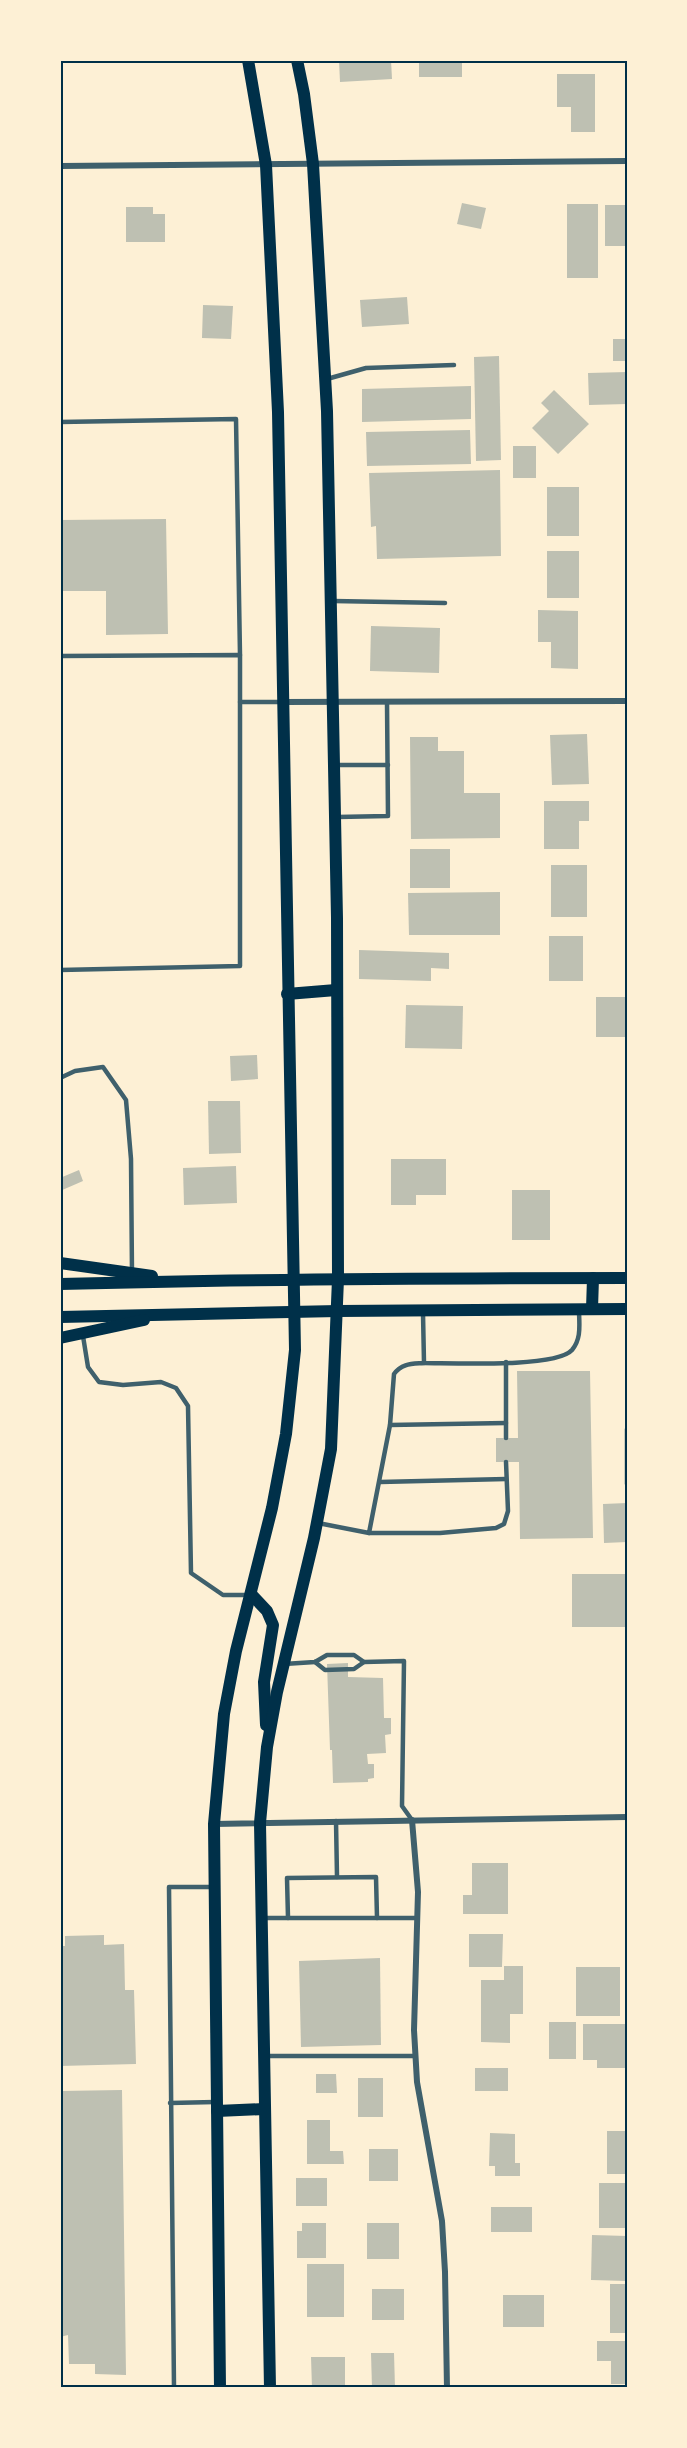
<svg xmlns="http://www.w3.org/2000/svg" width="687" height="2448" font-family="'Sofia Sans Condensed',sans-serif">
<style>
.building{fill:#bec0b2}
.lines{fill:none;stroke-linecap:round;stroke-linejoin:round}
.service{stroke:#3f606c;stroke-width:4.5}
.minor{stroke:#3f606c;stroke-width:6}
.secondary{stroke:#003049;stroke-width:12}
.neatline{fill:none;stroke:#003049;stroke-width:2}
</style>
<rect width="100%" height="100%" fill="#fdf0d5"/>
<!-- building -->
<g class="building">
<path d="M339 60H391L392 79 340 82Z"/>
<rect x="419" y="60" width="43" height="17"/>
<path d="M557 74H595V132H571V107H557Z"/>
<path d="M462 203 486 208 481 229 457 224Z"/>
<rect x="567" y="204" width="31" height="74"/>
<rect x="605" y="205" width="22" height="41"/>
<path d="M126 207H153V214H165V242H126Z"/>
<path d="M407 297 409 324 362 327 360 300Z"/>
<path d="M203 305 233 306 231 339 202 338Z"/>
<rect x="613" y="339" width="14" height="22"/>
<path d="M499 356 501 460 476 461 474 357Z"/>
<path d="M627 372V404L589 405 588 373Z"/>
<path d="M471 386V419L362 422V389Z"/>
<path d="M554 390 589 424 558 454 532 428 549 411 541 403Z"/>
<path d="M470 430 471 464 367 466 366 432Z"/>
<rect x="513" y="446" width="23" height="32"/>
<path d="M500 470 501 556 377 559 376 526 371 527 369 473Z"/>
<rect x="547" y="487" width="32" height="49"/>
<path d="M166 519 168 634 106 635V591H60V520Z"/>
<rect x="547" y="551" width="32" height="47"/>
<path d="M538 610 578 611V669L551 668V642H538Z"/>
<path d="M371 626 440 628 439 673 370 671Z"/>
<path d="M587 734 589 784 552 785 550 735Z"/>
<path d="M410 737H438V751H464V793H500V838L411 839Z"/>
<path d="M544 801H589V821H579V849H544Z"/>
<rect x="410" y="849" width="40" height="39"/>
<rect x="551" y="865" width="36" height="52"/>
<path d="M500 892V935H409L408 893Z"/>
<rect x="549" y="936" width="34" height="45"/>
<path d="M359 950 449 953V969L431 968V981L359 979Z"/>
<rect x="596" y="997" width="31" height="40"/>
<path d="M406 1005 463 1006 462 1049 405 1048Z"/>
<path d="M257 1055 258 1079 231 1081 230 1056Z"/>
<path d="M208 1101H240L241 1153 209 1154Z"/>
<path d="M391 1159H446V1195H416V1205H391Z"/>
<path d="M236 1166 237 1203 184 1205 183 1168Z"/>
<path d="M79 1170 83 1181 60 1191V1178Z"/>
<rect x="512" y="1190" width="38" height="50"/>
<path d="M517 1371H590L593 1538 520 1539 519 1462H496V1438H518Z"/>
<path d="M627 1503V1542L604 1543 603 1504Z"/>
<rect x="572" y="1574" width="55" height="53"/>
<path d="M348 1663V1677L383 1678 384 1718H391V1734L385 1735 386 1753 367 1754 368 1764H374V1778L368 1779V1782L333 1783 332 1750H330L327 1664Z"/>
<path d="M472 1863H508V1914H463V1895H472Z"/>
<path d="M469 1934H503L502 1967H469Z"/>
<path d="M104 1935V1945L124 1944 125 1990H134L136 2064 60 2066V1946H65V1936Z"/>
<path d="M380 1958 381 2045 301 2047 299 1961Z"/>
<path d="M504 1966H523V2014H510V2043L481 2042V1980H504Z"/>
<rect x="576" y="1967" width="44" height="49"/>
<rect x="549" y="2022" width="27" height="37"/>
<path d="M583 2024H625L627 2068H597V2060H583Z"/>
<rect x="475" y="2068" width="33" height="23"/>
<path d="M316 2074H336L337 2093H316Z"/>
<rect x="358" y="2078" width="25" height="39"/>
<path d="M122 2090 126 2375 95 2374V2364H69L68 2335 60 2337V2091Z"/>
<path d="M307 2120H330V2151H343L344 2164H307Z"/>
<rect x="607" y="2131" width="20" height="43"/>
<path d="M490 2133 515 2134V2163H520V2176H495V2166H489Z"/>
<rect x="369" y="2149" width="29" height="32"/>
<rect x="296" y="2178" width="31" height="28"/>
<rect x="599" y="2183" width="28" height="45"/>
<rect x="491" y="2207" width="41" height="25"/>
<path d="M302 2223H326V2258H297V2231H302Z"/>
<rect x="367" y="2223" width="32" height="36"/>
<path d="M592 2235 627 2236V2281L591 2280Z"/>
<rect x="307" y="2264" width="37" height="53"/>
<rect x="610" y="2284" width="17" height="49"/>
<rect x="372" y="2289" width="32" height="31"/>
<rect x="503" y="2295" width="41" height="32"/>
<path d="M597 2341H627V2384H611V2361H597Z"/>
<path d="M371 2353H394L395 2388H372Z"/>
<path d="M311 2357H345V2388H312Z"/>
</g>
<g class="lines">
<!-- service -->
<g class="service">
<path d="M327 379 366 368 454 365"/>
<path d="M60 422 236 419 240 655"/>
<path d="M333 601 445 603"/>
<path d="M60 656 240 655V966L60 970"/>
<path d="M240 702H281"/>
<path d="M336 765H388"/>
<path d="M337 817 388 816 387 702"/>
<path d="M60 1078 75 1071 103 1067 126 1100 131 1159 132 1273"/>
<path d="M423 1313 424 1363C452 1363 556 1368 572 1350 582 1338 579 1324 579 1309"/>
<path d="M83 1336 88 1367 99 1382 123 1385 161 1382 176 1388 188 1406 191 1573 223 1595H249"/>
<path d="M506 1362V1438"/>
<path d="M390 1425 506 1423"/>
<path d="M380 1482 506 1479"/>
<path d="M627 1484V1429"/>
<path d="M318 1523 369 1533 390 1425 394 1374C402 1363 412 1364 424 1363"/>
<path d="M369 1533H440L496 1528 504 1524 508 1511 506 1462"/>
<path d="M315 1662 325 1670 354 1669 364 1662 404 1661 402 1806 412 1820"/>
<path d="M284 1664 315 1662 327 1655H354L364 1662"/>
<path d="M336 1821 337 1877"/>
<path d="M264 1918H417"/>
<path d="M288 1918 287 1878 376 1877 377 1918"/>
<path d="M265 2056H415"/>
<path d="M170 2103 215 2102"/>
<path d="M174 2388 169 1887H214"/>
</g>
<!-- minor -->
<g class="minor">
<path d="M60 166 627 161"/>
<path d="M283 702 627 701"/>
<path d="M412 1820 418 1892 414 2030 417 2082 442 2221 445 2272 447 2388"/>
<path d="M214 1824 627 1817"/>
</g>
<!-- secondary -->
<g class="secondary">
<path d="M287 994 336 990"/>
<path d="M60 1263 152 1276"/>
<path d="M60 1284C249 1279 438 1278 627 1278"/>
<path d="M592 1309 593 1278"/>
<path d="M60 1317 338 1311 627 1309"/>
<path d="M60 1338 144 1320"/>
<path d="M252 1595 267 1611 273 1625 264 1682 266 1725"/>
<path d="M217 2111 264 2109"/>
<path d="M220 2388 214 1824 224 1714 236 1651 272 1508 286 1434 295 1350 278 412 266 165 248 60"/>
<path d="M270 2388 260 1823 267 1747 277 1692 314 1538 331 1449 338 1279 337 918 327 411 313 164 304 94 297 60"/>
</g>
</g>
<!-- border -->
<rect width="687" height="2448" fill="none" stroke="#fdf0d5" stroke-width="123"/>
<rect x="62" y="62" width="564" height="2324" class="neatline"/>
</svg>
